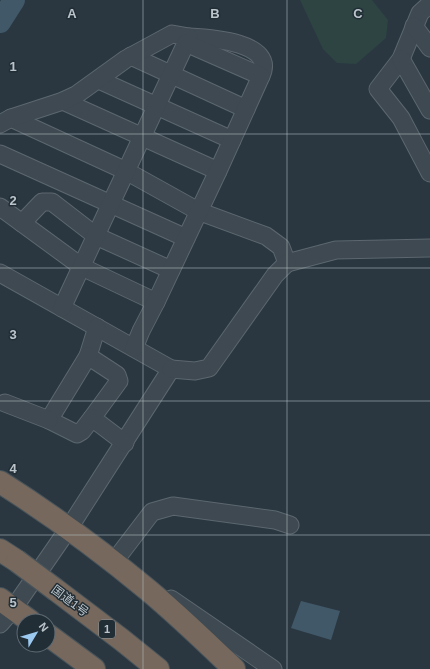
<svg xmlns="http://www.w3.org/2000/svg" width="430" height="669" font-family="Arial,'Noto Sans JP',sans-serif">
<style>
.green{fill:#2d4442}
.water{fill:#415868}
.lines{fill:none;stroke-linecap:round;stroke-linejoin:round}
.river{stroke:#415868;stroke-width:22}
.minor-casing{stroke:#5c676e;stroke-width:19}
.highway-casing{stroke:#48545b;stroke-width:24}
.minor{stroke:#3e4951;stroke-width:17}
.highway{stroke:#76685c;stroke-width:22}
.highway-bridge-casing{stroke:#48545b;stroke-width:24;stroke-linecap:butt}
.highway-bridge{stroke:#76685c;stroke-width:22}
.grid{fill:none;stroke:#bbc4cb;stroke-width:1;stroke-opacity:0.55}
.labels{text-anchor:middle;stroke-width:3;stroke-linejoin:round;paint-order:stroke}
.shield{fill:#222e36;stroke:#8d979e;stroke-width:1}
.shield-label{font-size:11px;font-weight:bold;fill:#bbc4cb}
.street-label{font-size:12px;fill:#bbc4cb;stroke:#222e36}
.grid-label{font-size:13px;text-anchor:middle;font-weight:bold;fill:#bbc4cb;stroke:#222e36;stroke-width:3;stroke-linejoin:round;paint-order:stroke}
</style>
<rect width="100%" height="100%" fill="#2a3741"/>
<!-- green -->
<path class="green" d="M300 0H372L388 20 386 38 356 64 337 63 323 49Z"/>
<!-- water -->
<path class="water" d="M301 601 340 611 331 640 291 628Z"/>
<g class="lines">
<!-- river -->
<path class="river" d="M0 22 14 0"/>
<!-- minor casing -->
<g class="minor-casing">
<g id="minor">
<path d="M430 4 420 13 401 59 378 89 401 118 430 173"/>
<path d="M414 26 430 48"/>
<path d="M189 37C210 38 277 42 261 76"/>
<path d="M131 56 246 109"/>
<path d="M401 59 430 110"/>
<path d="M99 80 232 140"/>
<path d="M63 101 218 171"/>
<path d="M11 118 126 171 198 211 266 236 281 247 287 263 336 250 430 248"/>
<path d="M0 124 11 118 63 101 76 95 126 59 172 34 189 37 186 43"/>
<path d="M0 154 186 238"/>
<path d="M0 207 82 267 156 302"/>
<path d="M22 223 42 202H52L96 236 171 270"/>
<path d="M0 273 171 369 69 528 13 609 0 624"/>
<path d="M62 308 186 43 261 76 218 171 156 302 141 331 134 348"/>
<path d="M97 327 88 356 117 375 119 381 92 418 125 443"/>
<path d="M88 356 49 420 77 434 82 431 92 418"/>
<path d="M171 369 195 371 209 368 275 275 287 263"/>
<path d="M5 403 49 420"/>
<path d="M113 563 152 512 173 506 275 520 290 525"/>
<path d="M171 599 273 669"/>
</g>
</g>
<!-- highway casing -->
<g class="highway-casing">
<g id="highway">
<path d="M0 482C52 515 101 551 148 590 178 615 206 642 234 669"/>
<path d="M0 550 17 561"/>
<path d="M56 590 122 640 158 669"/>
<path d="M0 599 30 621"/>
<path d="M48 635 94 669"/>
</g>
</g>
<!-- minor -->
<use href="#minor" class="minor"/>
<!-- highway -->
<use href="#highway" class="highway"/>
<!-- highway-bridge casing -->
<g class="highway-bridge-casing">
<path id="highway-bridge" d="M17 561 56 590"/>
</g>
<!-- highway-bridge -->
<use href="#highway-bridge" class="highway-bridge"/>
</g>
<!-- grid -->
<path class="grid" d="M143 0V669M287 0V669M0 134H430M0 268H430M0 401H430M0 535H430"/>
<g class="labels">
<!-- shield labels -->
<rect class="shield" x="99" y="620" width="16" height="18" rx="3"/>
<g class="shield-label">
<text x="107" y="633">1</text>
</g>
<!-- street labels -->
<g class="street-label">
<text transform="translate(70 601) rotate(37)" y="4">国道1号</text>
</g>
</g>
<g class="grid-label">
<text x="72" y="18">A</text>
<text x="215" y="18">B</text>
<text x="358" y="18">C</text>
<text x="13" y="71">1</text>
<text x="13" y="205">2</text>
<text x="13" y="339">3</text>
<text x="13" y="473">4</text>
<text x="13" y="607">5</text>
</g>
<!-- north arrow -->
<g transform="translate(36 633) rotate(52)"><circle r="19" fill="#222e36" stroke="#5f6a72"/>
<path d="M0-3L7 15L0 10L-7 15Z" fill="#9bc9ef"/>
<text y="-6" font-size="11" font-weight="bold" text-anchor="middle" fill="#bbc4cb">N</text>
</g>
</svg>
